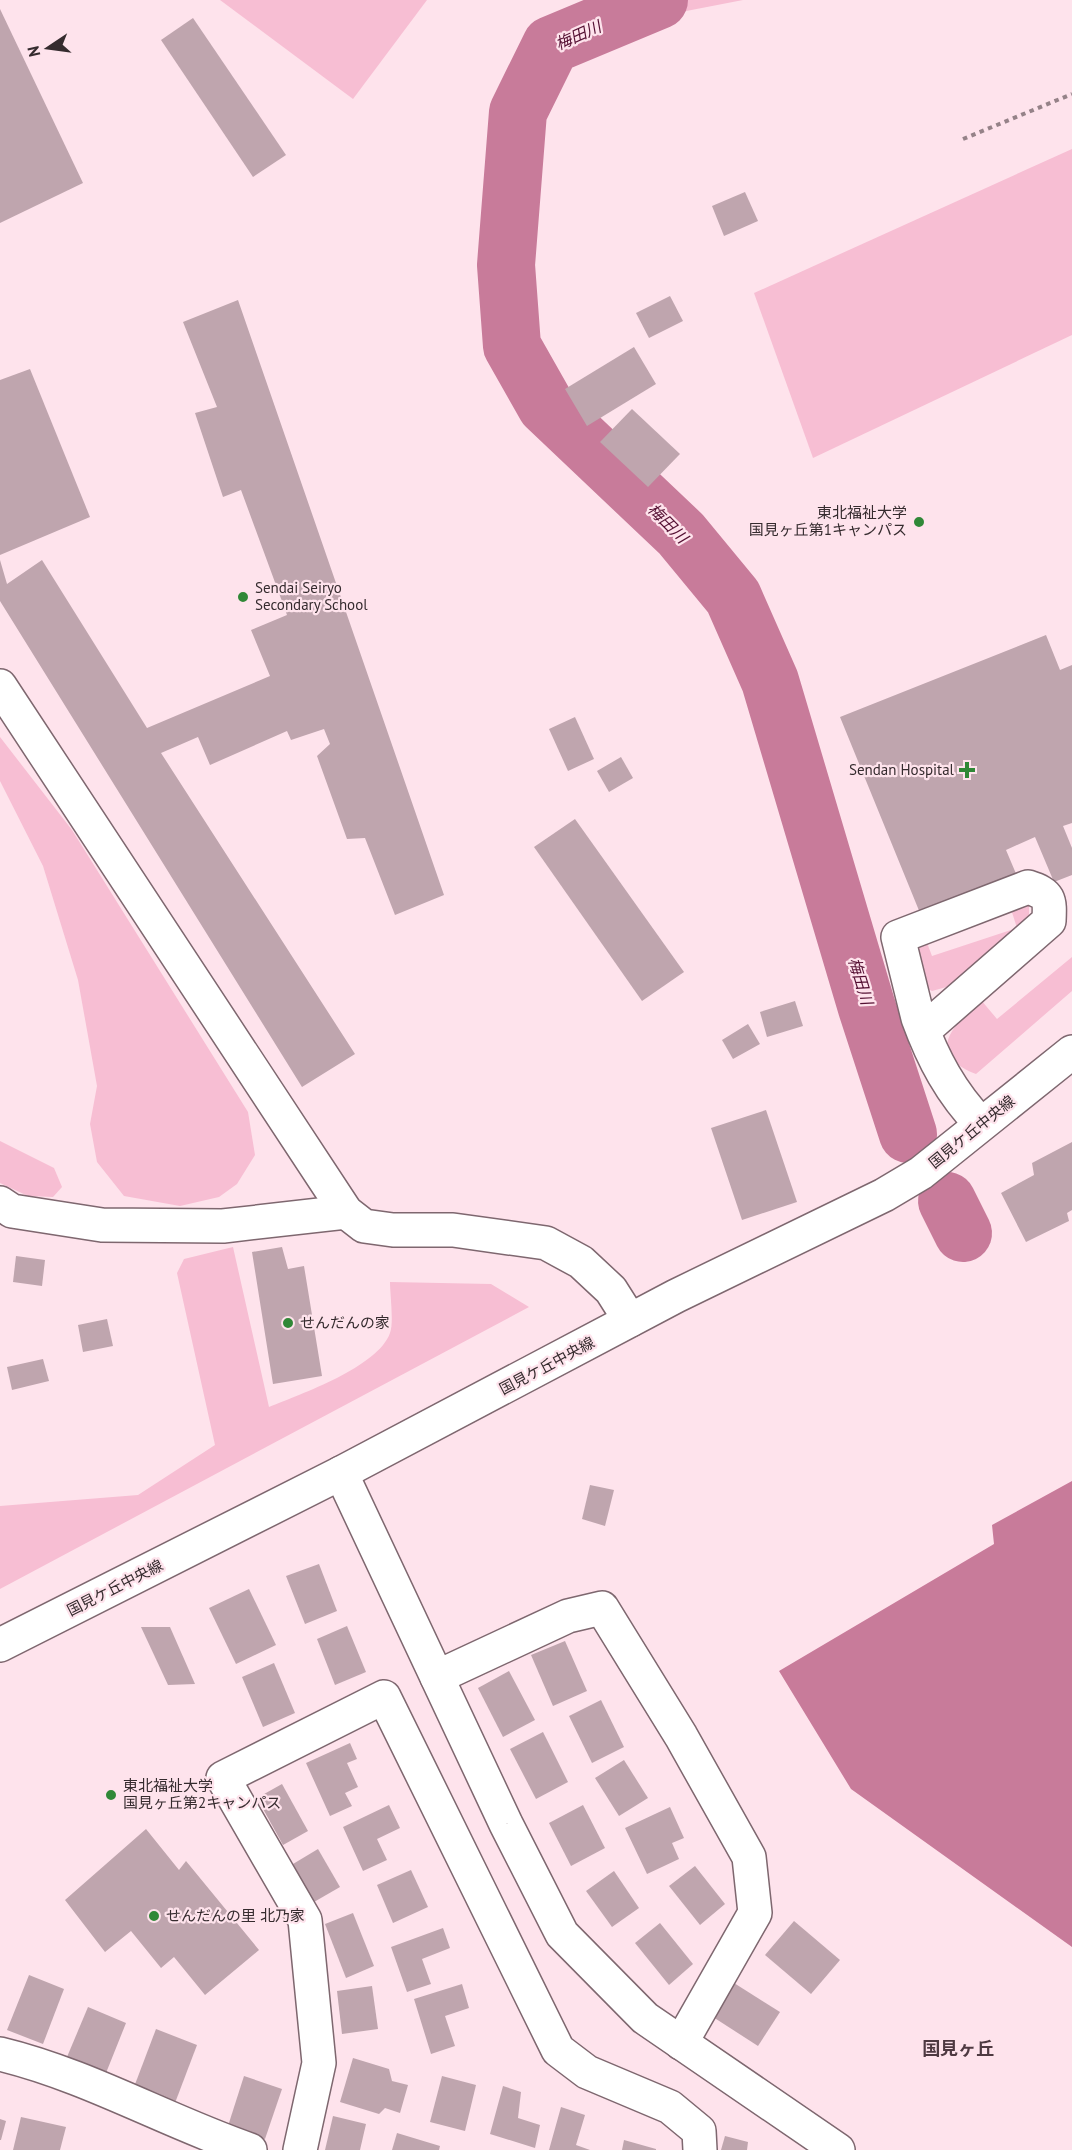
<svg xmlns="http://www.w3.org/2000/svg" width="1072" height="2150" font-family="'PT Sans','Noto Sans JP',sans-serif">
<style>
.green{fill:#f7bed3}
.water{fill:#c87b9a}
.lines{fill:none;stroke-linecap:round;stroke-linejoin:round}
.river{stroke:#c87b9a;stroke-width:58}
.building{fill:#bfa5ae}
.minor-casing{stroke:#7e676f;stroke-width:36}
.path{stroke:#958288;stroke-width:4;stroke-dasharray:4.5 4.5;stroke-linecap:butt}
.minor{stroke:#fff;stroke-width:33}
.poi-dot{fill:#308837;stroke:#fee3ec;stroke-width:2}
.labels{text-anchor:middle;stroke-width:4.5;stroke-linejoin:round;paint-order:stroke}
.poi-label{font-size:15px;fill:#352b2e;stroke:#fee3ec;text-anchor:start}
.street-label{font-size:15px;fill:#352b2e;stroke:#fee3ec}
.water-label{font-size:16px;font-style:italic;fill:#540f32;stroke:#fee3ec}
.quarter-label{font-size:18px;font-weight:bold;fill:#4e3941;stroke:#fee3ec}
</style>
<rect width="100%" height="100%" fill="#fee3ec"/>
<!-- green -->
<g class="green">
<path d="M220 0H427L353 99Z"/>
<path d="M610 0H743L640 20Z"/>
<path d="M1072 149V335L813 458 754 293Z"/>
<path d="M0 737 72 830 248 1112 255 1155 237 1184 219 1197 180 1206 124 1196 97 1162 90 1124 97 1086 78 980 43 866 0 781Z"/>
<path d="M1029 903V925L950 986 932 991 925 987 915 950 924 935 932 956 1017 928 1010 906Z"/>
<path d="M1072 957V991L976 1074C923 1053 954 1025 981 1000L997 1019Z"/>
<path d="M0 1141 54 1168 62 1187 53 1197 28 1196 0 1183Z"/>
<path d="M233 1247 269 1407C301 1394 378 1367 390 1333 394 1323 390 1294 390 1282L491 1284 529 1307 0 1589V1506L138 1495 215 1445 177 1273 184 1259Z"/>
</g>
<!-- water -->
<path class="water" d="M1072 1481V1947L851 1789 779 1671 994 1544 992 1525Z"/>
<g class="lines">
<!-- river -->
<g class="river">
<path d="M659 0 551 45 518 112 506 265 512 346 546 406 681 534 733 597 770 681 867 1008 908 1134"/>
<path d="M947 1201 963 1233"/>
</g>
</g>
<!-- building -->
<g class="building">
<path d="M0 9 83 183 0 223Z"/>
<path d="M193 18 286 155 253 177 161 40Z"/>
<path d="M745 192 758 221 724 236 712 206Z"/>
<path d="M670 296 683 321 649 338 636 313Z"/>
<path d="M238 300 444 895 395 915 365 838 347 839 317 756 330 744 324 729 291 740 287 731 210 765 198 737 161 753 355 1054 302 1087 0 601V560L7 584 42 560 147 728 270 676 251 630 287 615 241 490 223 497 195 413 217 407 183 322Z"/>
<path d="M634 347 656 384 587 426 565 389Z"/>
<path d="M30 369 90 517 0 555V380Z"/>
<path d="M632 409 680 454 648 487 600 442Z"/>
<path d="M1046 635 1060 670 1072 665V823L1063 826 1072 848V875L1054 882 1035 837 1006 850 1017 876 920 913 840 717Z"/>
<path d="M575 717 594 759 568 771 549 729Z"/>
<path d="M621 757 633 778 609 792 597 771Z"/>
<path d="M575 819 684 972 642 1001 534 847Z"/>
<path d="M795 1001 803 1026 767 1037 760 1012Z"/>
<path d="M748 1024 760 1044 733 1059 722 1040Z"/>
<path d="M766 1110 797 1202 742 1220 711 1128Z"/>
<path d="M1072 1142V1210L1067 1213 1069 1221 1026 1242 1001 1193 1034 1175 1032 1163Z"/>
<path d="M282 1247 288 1269 304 1266 322 1376 273 1384 252 1252Z"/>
<path d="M16 1256 45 1260 42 1286 13 1282Z"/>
<path d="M107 1319 113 1346 83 1352 78 1325Z"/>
<path d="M43 1359 49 1381 12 1390 7 1367Z"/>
<path d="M590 1485 614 1490 605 1526 582 1519Z"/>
<path d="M319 1564 337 1611 305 1624 286 1576Z"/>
<path d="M249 1589 276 1645 236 1664 209 1608Z"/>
<path d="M347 1626 366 1672 335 1685 317 1639Z"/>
<path d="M141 1627H170L195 1684 168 1685Z"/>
<path d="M565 1641 587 1691 553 1706 531 1655Z"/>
<path d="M274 1663 295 1713 263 1727 242 1677Z"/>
<path d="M509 1671 535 1720 503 1737 478 1688Z"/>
<path d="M601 1700 624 1747 592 1763 569 1716Z"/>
<path d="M543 1732 568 1782 536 1799 510 1749Z"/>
<path d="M350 1743 357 1759 347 1763 358 1787 345 1793 352 1806 330 1816 306 1763Z"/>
<path d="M624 1760 648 1798 619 1816 595 1778Z"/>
<path d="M282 1784 308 1831 283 1845 257 1798Z"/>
<path d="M389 1805 400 1828 377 1839 387 1860 363 1871 343 1827Z"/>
<path d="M583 1805 605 1848 571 1866 549 1823Z"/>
<path d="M670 1807 684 1838 672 1843 679 1859 647 1874 625 1828Z"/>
<path d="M146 1829 179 1870 186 1861 259 1950 205 1995 174 1957 161 1968 131 1931 105 1952 65 1900Z"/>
<path d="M318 1849 340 1887 314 1902 293 1864Z"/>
<path d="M695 1866 725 1904 700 1925 669 1886Z"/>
<path d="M411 1870 428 1907 393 1923 377 1885Z"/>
<path d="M614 1871 639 1908 612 1927 586 1891Z"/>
<path d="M353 1913 374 1966 346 1978 325 1924Z"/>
<path d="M794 1921 840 1960 811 1994 765 1955Z"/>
<path d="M660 1923 693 1964 669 1985 635 1943Z"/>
<path d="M443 1928 450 1948 422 1959 431 1984 407 1992 391 1947Z"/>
<path d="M29 1975 64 1989 43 2044 7 2030Z"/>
<path d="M734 1983 780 2012 758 2046 713 2017Z"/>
<path d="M462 1984 469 2008 445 2016 455 2046 431 2054 414 1999Z"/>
<path d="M372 1986 378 2029 342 2034 337 1991Z"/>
<path d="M88 2007 126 2023 106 2073 67 2057Z"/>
<path d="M156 2029 197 2045 175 2103 134 2087Z"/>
<path d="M353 2058 389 2069 392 2081 408 2085 400 2113 385 2108 379 2114 340 2102Z"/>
<path d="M244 2076 282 2089 265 2139 228 2126Z"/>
<path d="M442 2076 476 2085 465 2131 430 2122Z"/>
<path d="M503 2086 521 2092 518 2118 540 2125 535 2148 490 2134Z"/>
<path d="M561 2107 585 2115 576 2145 590 2150H549Z"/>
<path d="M333 2116 366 2124 360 2150H325Z"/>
<path d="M21 2117 66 2127 60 2150H13Z"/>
<path d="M0 2119 6 2121 1 2140H0Z"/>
<path d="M397 2133 440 2146 439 2150H392Z"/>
<path d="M725 2136 748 2142 747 2150H721Z"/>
<path d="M624 2140 656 2149V2150H622Z"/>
</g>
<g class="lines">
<!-- minor casing -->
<g class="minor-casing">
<g id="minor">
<path d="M0 686 346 1212 364 1226 393 1230H453L546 1243 581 1262 611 1290 630 1320"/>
<path d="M923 1031 1049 921C1050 899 1050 894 1028 887L898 937 918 1018C933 1059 951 1093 981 1124"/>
<path d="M0 1203 12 1211 102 1225 223 1226 346 1212"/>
<path d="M341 1473 506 1824 562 1934 645 2018 838 2150"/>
<path d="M0 1645 341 1473 676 1296 884 1195 921 1173 1072 1052"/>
<path d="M437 1677 568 1616 602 1608 681 1736 749 1857 755 1913 681 2043"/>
<path d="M0 2054C87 2075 166 2121 250 2150"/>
<path d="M300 2150 319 2063 305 1920 223 1778 384 1697 558 2050 587 2072 670 2107 699 2131 700 2150"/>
</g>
</g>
<!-- path -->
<path class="path" d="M963 139 1072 94"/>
<!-- minor -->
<use href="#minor" class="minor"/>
</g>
<!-- markers -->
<g class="poi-dot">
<circle cx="919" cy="522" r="6"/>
<circle cx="243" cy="597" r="6"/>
<path d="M964 761h6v6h6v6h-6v6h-6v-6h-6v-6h6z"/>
<circle cx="288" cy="1323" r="6"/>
<circle cx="111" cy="1795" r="6"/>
<circle cx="154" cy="1916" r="6"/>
</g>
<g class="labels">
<!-- poi labels -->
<g class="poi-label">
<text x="907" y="518" text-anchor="end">東北福祉大学<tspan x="907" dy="17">国見ヶ丘第1キャンパス</tspan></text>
<text x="255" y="593">Sendai Seiryo<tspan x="255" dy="17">Secondary School</tspan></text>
<text x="954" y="775" text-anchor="end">Sendan Hospital</text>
<text x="300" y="1328">せんだんの家</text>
<text x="123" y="1791">東北福祉大学<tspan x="123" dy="17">国見ヶ丘第2キャンパス</tspan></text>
<text x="166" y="1921">せんだんの里 北乃家</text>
</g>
<!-- street labels -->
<g class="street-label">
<text transform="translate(972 1132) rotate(-39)" y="5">国見ケ丘中央線</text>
<text transform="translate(547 1366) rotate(-28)" y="5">国見ケ丘中央線</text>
<text transform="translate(115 1588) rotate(-27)" y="5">国見ケ丘中央線</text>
</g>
<!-- water labels -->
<g class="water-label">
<text transform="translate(578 35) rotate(-24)" y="6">梅田川</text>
<text transform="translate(668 523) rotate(45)" y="6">梅田川</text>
<text transform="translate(861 981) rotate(73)" y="6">梅田川</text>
</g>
<!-- quarter labels -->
<g class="quarter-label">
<text x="958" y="2055">国見ヶ丘</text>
</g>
</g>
<!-- north arrow -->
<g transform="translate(48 48) rotate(257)" stroke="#fee3ec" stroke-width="4.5" paint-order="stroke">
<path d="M0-4.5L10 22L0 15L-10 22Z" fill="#352b2e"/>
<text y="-9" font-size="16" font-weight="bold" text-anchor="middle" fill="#352b2e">N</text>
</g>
</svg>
